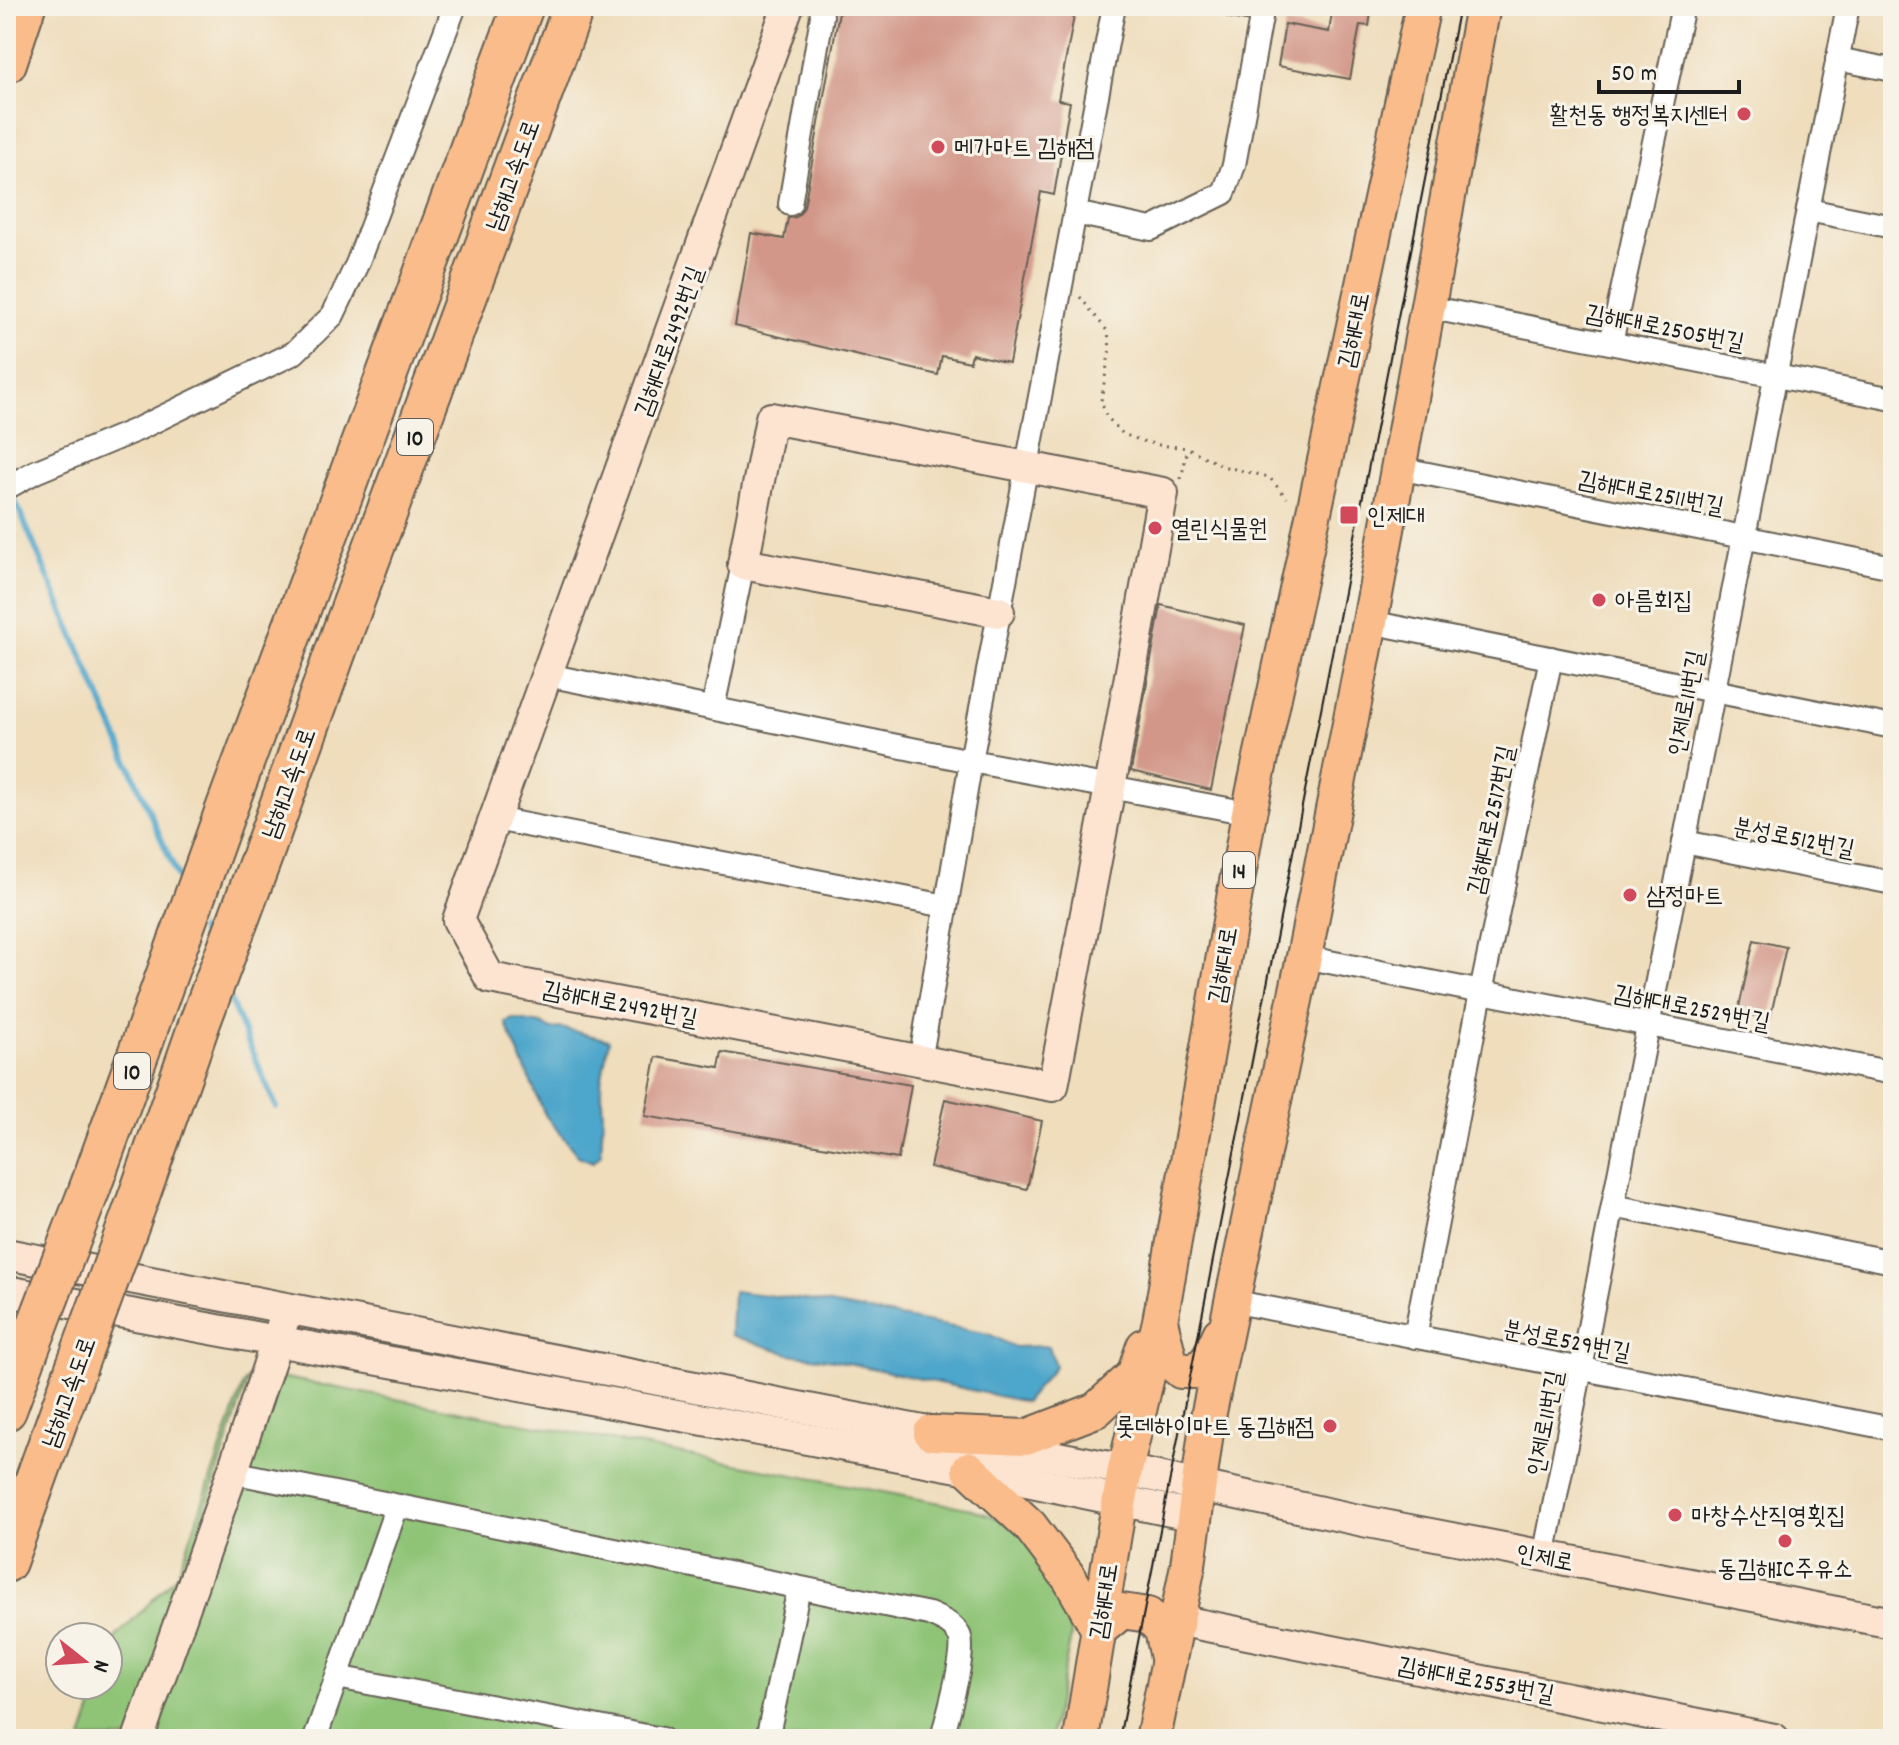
<svg xmlns="http://www.w3.org/2000/svg" width="1899" height="1745" font-family="Dekko,'Poor Story',sans-serif">
<style>
.green{fill:#8fc477;stroke:#56704a;stroke-width:2}
.water{fill:#4da6cb;stroke:#346174;stroke-width:2}
.lines{fill:none;stroke-linecap:round;stroke-linejoin:round}
.stream{stroke:#4da6cb;stroke-width:6}
.building{fill:#d29789}
.street-casing{stroke:#666054;stroke-width:26}
.secondary-casing{stroke:#666054;stroke-width:34}
.primary-casing{stroke:#666054;stroke-width:38}
.highway-casing{stroke:#666054;stroke-width:44}
.path{stroke:#666054;stroke-width:3;stroke-dasharray:2 6;stroke-linecap:butt}
.street{stroke:#fff;stroke-width:22}
.secondary{stroke:#fde4d1;stroke-width:30}
.primary{stroke:#fabc8b;stroke-width:34}
.highway{stroke:#fabc8b;stroke-width:40}
.tram{stroke:#1c1c1c;stroke-width:2}
.highway-bridge-casing{stroke:#666054;stroke-width:44;stroke-linecap:butt}
.highway-bridge{stroke:#fabc8b;stroke-width:40}
.poi-dot{fill:#d1495b;stroke:#f7f3e8;stroke-width:3}
.labels{text-anchor:middle;stroke-width:6;stroke-linejoin:round;paint-order:stroke}
.shield{fill:#f7f3e8;stroke:#5e5c59;stroke-width:2}
.shield-label{font-size:22px;font-weight:bold;fill:#1c1c1c}
.poi-label{font-size:24px;fill:#1c1c1c;stroke:#f7f3e8;text-anchor:start}
.street-label{font-size:24px;fill:#1c1c1c;stroke:#f7f3e8}
</style>
<rect width="100%" height="100%" fill="#f7f3e8"/>
<filter id="ink" filterUnits="userSpaceOnUse"><feTurbulence type="fractalNoise" baseFrequency=".0125" numOctaves="2"/><feDisplacementMap in="SourceGraphic" scale="16" xChannelSelector="R" yChannelSelector="G"/><feConvolveMatrix kernelMatrix="1 2 1 2 8 2 1 2 1" color-interpolation-filters="sRGB"/></filter>
<filter id="wash" filterUnits="userSpaceOnUse"><feTurbulence type="fractalNoise" baseFrequency=".006" numOctaves="4" result="noise"/><feDisplacementMap in="SourceGraphic" scale="32" xChannelSelector="R" yChannelSelector="G"/><feGaussianBlur stdDeviation="1.8" result="paint"/><feColorMatrix in="noise" values="0 0 0 0 0 0 0 0 0 0 0 0 0 0 0 0 0 1.4 0 .05"/><feComposite in="paint" operator="in"/></filter>
<g filter="url(#wash)">
<rect width="100%" height="100%" fill="#efddbc"/>
<!-- green -->
<g class="green">
<path d="M249 1376 132 1739H82L100 1685H108V1660L115 1638 178 1574 243 1385Z"/>
<path d="M275 1376 972 1509 997 1518 1035 1542 1067 1606 1071 1637 1050 1739H143Z"/>
</g>
<!-- water -->
<g class="water">
<path d="M513 1019 541 1024 551 1029 561 1028 609 1040 601 1082 603 1117 601 1155 593 1162 578 1156 545 1115 505 1022Z"/>
<path d="M733 1291 814 1301 989 1334 1014 1347 1049 1346 1055 1366 1025 1402 834 1360 789 1354 731 1335Z"/>
</g>
<g class="lines">
<!-- stream -->
<g class="stream">
<path d="M10 489 182 887"/>
<path d="M200 930 210 953"/>
<path d="M227 993 276 1107"/>
</g>
</g>
<g id="blocks">
<!-- building -->
<g class="building">
<path d="M840 6H1076L1058 100 1070 102 1054 195 1041 192 1009 363 972 354 970 362 942 356 938 375 735 326 751 233 784 239 788 218 796 217 801 212 804 207Z"/>
<path d="M1333 6H1372L1369 26 1360 25 1350 79 1278 66 1285 24 1329 32Z"/>
<path d="M1161 605 1245 625 1211 790 1131 771Z"/>
<path d="M1754 940 1786 947 1770 1019 1738 1012Z"/>
<path d="M722 1052 911 1085 898 1159 645 1116 656 1057 719 1068Z"/>
<path d="M945 1099 1042 1121 1027 1189 930 1167Z"/>
</g>
</g>
</g>
<g filter="url(#ink)">
<use href="#blocks" fill-opacity="0" stroke="#666054" stroke-width="2"/>
<g class="lines">
<!-- street casing -->
<g class="street-casing">
<g id="street">
<path d="M1114 6 971 761 1249 813"/>
<path d="M1837 59 1893 70"/>
<path d="M790 204 822 16 821 6"/>
<path d="M1808 210 1893 227"/>
<path d="M1075 213 1151 229 1224 193 1234 165 1262 12 1232 6"/>
<path d="M1427 307 1893 399"/>
<path d="M1611 343 1683 6"/>
<path d="M1398 468 1893 567"/>
<path d="M6 488 35 472 136 430 294 353 333 315 357 264 455 6"/>
<path d="M1370 622 1893 727"/>
<path d="M547 675 971 761 920 1062"/>
<path d="M713 708 743 564"/>
<path d="M495 819 946 906"/>
<path d="M1684 842 1893 883"/>
<path d="M1304 957 1893 1073"/>
<path d="M1613 1206 1893 1262"/>
<path d="M1231 1301 1893 1429"/>
<path d="M1415 1337 1481 992 1551 658"/>
<path d="M232 1472 929 1614C940 1619 953 1623 959 1635 968 1650 946 1719 942 1739"/>
<path d="M1544 1557 1848 6"/>
<path d="M337 1677 662 1739"/>
<path d="M315 1739 397 1506"/>
<path d="M767 1739 799 1588"/>
</g>
</g>
<!-- secondary casing -->
<g class="secondary-casing">
<g id="secondary">
<path d="M788 6 458 920 490 978 1053 1086 1110 787 1163 493 771 418 743 564 999 612"/>
<path d="M6 1254 1125 1470 1368 1522 1893 1623"/>
<path d="M6 1291 969 1469 1195 1516"/>
<path d="M1177 1620 1774 1739"/>
<path d="M138 1739 229 1482 283 1322"/>
</g>
</g>
<!-- primary casing -->
<g class="primary-casing">
<g id="primary">
<path d="M1161 1325 1170 1362 1181 1371H1196L1208 1360 1220 1334"/>
<path d="M931 1433 1026 1437 1096 1410 1134 1375 1144 1346"/>
<path d="M969 1469 1030 1526 1070 1579 1099 1630 1122 1611 1148 1615 1162 1630 1169 1662"/>
<path d="M1081 1739 1114 1534 1125 1470 1160 1321 1249 813 1423 6"/>
<path d="M1153 1739 1188 1565 1208 1417 1304 957 1370 622 1483 6"/>
</g>
</g>
<!-- highway casing -->
<g class="highway-casing">
<g id="highway">
<path d="M6 63 25 6"/>
<path d="M90 1188 224 815 523 6"/>
<path d="M139 1196 200 1022 262 856 343 631 574 6"/>
<path d="M6 1410 27 1353"/>
<path d="M6 1562 76 1368"/>
</g>
</g>
<!-- path -->
<g class="path">
<path d="M1080 297 1108 332 1110 348 1101 401 1106 416 1123 434 1142 441 1159 445 1188 448 1222 466 1269 477 1287 498"/>
<path d="M1181 479 1188 448"/>
</g>
<!-- street -->
<use href="#street" class="street"/>
<!-- secondary -->
<use href="#secondary" class="secondary"/>
<!-- primary -->
<use href="#primary" class="primary"/>
<!-- highway -->
<use href="#highway" class="highway"/>
<!-- tram -->
<path class="tram" d="M1119 1739 1459 6"/>
<!-- highway-bridge casing -->
<g class="highway-bridge-casing">
<g id="highway-bridge">
<path d="M27 1353 90 1188"/>
<path d="M76 1368 139 1196"/>
</g>
</g>
<!-- highway-bridge -->
<use href="#highway-bridge" class="highway-bridge"/>
</g>
</g>
<!-- markers -->
<g class="poi-dot">
<circle cx="1744" cy="114" r="8"/>
<circle cx="938" cy="147" r="8"/>
<rect x="1339" y="505" width="20" height="20" rx="4"/>
<circle cx="1155" cy="528" r="8"/>
<circle cx="1599" cy="600" r="8"/>
<circle cx="1630" cy="895" r="8"/>
<circle cx="1330" cy="1426" r="8"/>
<circle cx="1675" cy="1515" r="8"/>
<circle cx="1785" cy="1541" r="8"/>
</g>
<g class="labels">
<!-- shield labels -->
<g class="shield">
<rect x="397" y="419" width="36" height="36" rx="6"/>
<rect x="1223" y="852" width="32" height="36" rx="6"/>
<rect x="114" y="1053" width="36" height="36" rx="6"/>
</g>
<g class="shield-label">
<text x="415" y="445">10</text>
<text x="1239" y="878">14</text>
<text x="132" y="1079">10</text>
</g>
<!-- poi labels -->
<g class="poi-label">
<text x="1728" y="122" text-anchor="end">활천동 행정복지센터</text>
<text x="954" y="155">메가마트 김해점</text>
<text x="1367" y="523">인제대</text>
<text x="1171" y="536">열린식물원</text>
<text x="1615" y="608">아름회집</text>
<text x="1646" y="903">삼정마트</text>
<text x="1314" y="1434" text-anchor="end">롯데하이마트 동김해점</text>
<text x="1691" y="1523">마창수산직영횟집</text>
<text x="1785" y="1576" text-anchor="middle">동김해IC주유소</text>
</g>
<!-- street labels -->
<g class="street-label">
<text transform="translate(512 175) rotate(-70)" y="8">남해고속도로</text>
<text transform="translate(1665 327) rotate(11)" y="8">김해대로2505번길</text>
<text transform="translate(1353 330) rotate(-78)" y="8">김해대로</text>
<text transform="translate(668 341) rotate(-70)" y="8">김해대로2492번길</text>
<text transform="translate(1651 492) rotate(11)" y="8">김해대로2511번길</text>
<text transform="translate(1685 703) rotate(-79)" y="8">인제로11번길</text>
<text transform="translate(288 783) rotate(-70)" y="8">남해고속도로</text>
<text transform="translate(1490 820) rotate(-78)" y="8">김해대로2517번길</text>
<text transform="translate(1794 837) rotate(11)" y="8">분성로512번길</text>
<text transform="translate(1222 965) rotate(-80)" y="8">김해대로</text>
<text transform="translate(620 1003) rotate(11)" y="8">김해대로2492번길</text>
<text transform="translate(1692 1007) rotate(11)" y="8">김해대로2529번길</text>
<text transform="translate(1567 1340) rotate(11)" y="8">분성로529번길</text>
<text transform="translate(68 1392) rotate(-70)" y="8">남해고속도로</text>
<text transform="translate(1544 1423) rotate(-79)" y="8">인제로11번길</text>
<text transform="translate(1545 1557) rotate(11)" y="8">인제로</text>
<text transform="translate(1103 1601) rotate(-81)" y="8">김해대로</text>
<text transform="translate(1476 1679) rotate(11)" y="8">김해대로2553번길</text>
</g>
</g>
<!-- margin -->
<rect width="1899" height="1745" fill="none" stroke="#f7f3e8" stroke-width="32"/>
<!-- north arrow -->
<g transform="translate(84 1661) rotate(107)"><circle r="38" fill="#f7f3e8" stroke="#9f9d96" stroke-width="2"/>
<path d="M0-6L14 30L0 20L-14 30Z" fill="#d1495b"/>
<text y="-12" font-size="22" font-weight="bold" text-anchor="middle" fill="#1c1c1c">N</text>
</g>
<!-- scale -->
<path d="M1599 80v12h140v-12" fill="none" stroke="#1c1c1c" stroke-width="4"/>
<text x="1611" y="80" font-size="24" fill="#1c1c1c" stroke="#f7f3e8" stroke-width="6" paint-order="stroke">50 m</text>
</svg>
